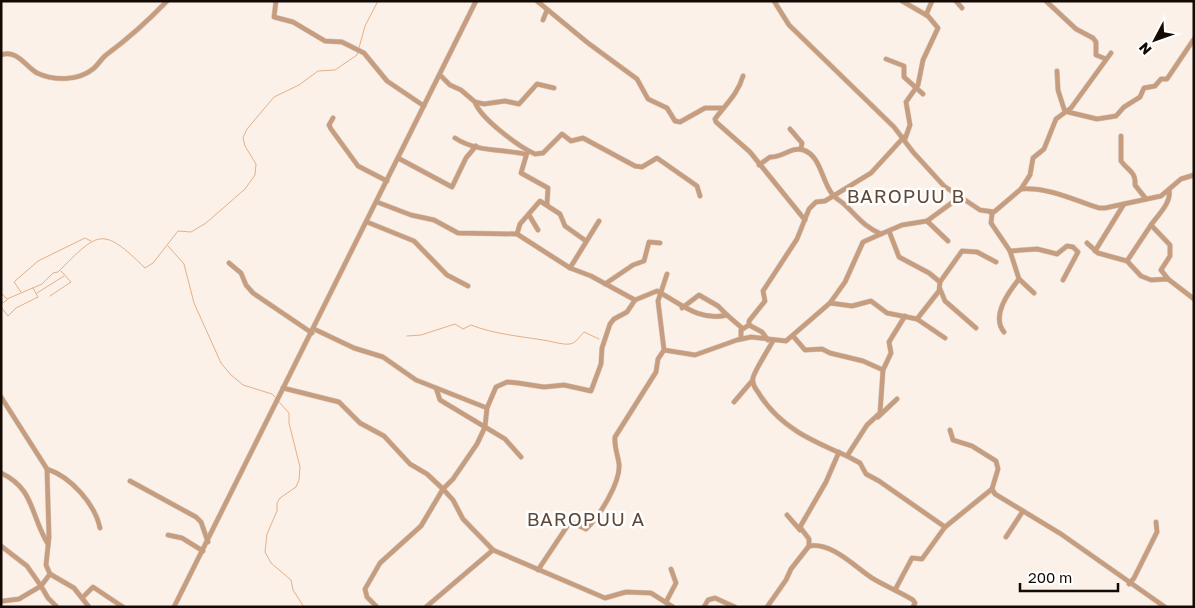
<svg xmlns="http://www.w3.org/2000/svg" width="1195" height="608" font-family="'Golos Text',sans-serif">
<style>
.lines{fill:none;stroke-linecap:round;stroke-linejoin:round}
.stream{stroke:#e4af86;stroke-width:1}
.minor-casing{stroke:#d7ccc4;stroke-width:5.5}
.minor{stroke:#c69e7f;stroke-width:4.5}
.labels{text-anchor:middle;stroke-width:5;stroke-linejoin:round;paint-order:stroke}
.quarter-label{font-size:19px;letter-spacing:1px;fill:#5f4837;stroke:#fff}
</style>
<rect width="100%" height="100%" fill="#fcf1e8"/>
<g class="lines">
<!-- stream -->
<g class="stream">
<path d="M168 246 184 264 194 303 221 363 230 374 243 385 272 394 277 399"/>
<path d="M21 292 14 282 38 261 85 238 91 241"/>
<path d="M1 293 7 299 42 284 53 273 58 272C99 231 102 226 145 268L153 263 178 231 191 232 206 223 245 189 255 175 256 164 245 146 243 138 247 129 274 97 299 85 318 71 335 70 357 55 365 26 378 1"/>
<path d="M37 293 64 276"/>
<path d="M50 296 71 282 61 271"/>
<path d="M1 304 7 300"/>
<path d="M1 307 8 316 16 308 38 297 33 288"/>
<path d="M407 336 421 335 455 324 463 329 471 325C494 334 518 336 543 340 551 341 562 345 570 344 576 343 580 336 584 332L599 339"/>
<path d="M279 402 289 413V423L300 467 299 480 296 487 280 498 277 503V511L267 534 265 552 271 563 291 580 293 590 304 607"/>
</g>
<!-- minor casing -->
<g class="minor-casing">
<g id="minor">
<path d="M276 1 274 17 293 22 325 41 342 42 364 53 387 81 424 106"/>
<path d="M537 1 588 43 637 79 648 99 667 108 675 121 680 122 705 108H722"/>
<path d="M774 1 789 25 894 127 913 152 944 186 980 210 994 212 1021 189C1048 187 1074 200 1099 208H1105L1161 196 1181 179 1194 175"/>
<path d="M902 1 928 16 938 28 923 60 918 85 906 102 910 125 905 139"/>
<path d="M956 1 962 8"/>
<path d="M1046 1 1076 29 1093 38 1096 42V55L1106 59"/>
<path d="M926 15 932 1"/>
<path d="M543 20 547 10"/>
<path d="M1 55C17 49 25 66 37 73 54 81 78 81 93 69 98 65 101 59 106 55 129 38 147 22 167 1"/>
<path d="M886 59 904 66V77L923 94"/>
<path d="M1057 71 1058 90 1065 112"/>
<path d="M441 76 450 85 461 90 475 102 484 104 505 101 519 104 537 84 554 88"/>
<path d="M743 76C738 94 726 104 715 119L716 122 750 152 805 220"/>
<path d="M475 102C480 118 519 147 535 154L543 153 562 134 571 141 583 138 635 166 642 167 657 158 697 186 700 196"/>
<path d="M1068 112 1097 119 1116 116 1124 107 1140 97 1144 88 1155 86 1161 79H1167L1194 39"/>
<path d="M333 118 329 125 331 129 358 166 387 181"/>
<path d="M790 129 802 143 801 149"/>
<path d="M1121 136V161C1128 171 1136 171 1135 185L1146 199"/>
<path d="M455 138C476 152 501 149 525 154"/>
<path d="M527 153 521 173 548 188 547 204"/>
<path d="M398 158 452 187 466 158 476 146"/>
<path d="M759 165 770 157C782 158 792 146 803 150 821 155 822 183 833 195 836 199 841 201 845 205 858 217 863 226 881 234L902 225 927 221 953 202 961 201"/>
<path d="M1021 189 1030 175 1033 158 1044 149 1056 119 1071 108 1111 53"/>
<path d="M377 202 411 215 434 220 458 233 517 234 570 268 591 276 635 300 657 291C680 303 699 322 727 315L742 328"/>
<path d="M991 213 992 214 991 223 1010 251 1019 279 1034 293"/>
<path d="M529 215 538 230"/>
<path d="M927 221 948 241"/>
<path d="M367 222 414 241 447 275 468 286"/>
<path d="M889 231 899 257 929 273 940 282 939 291 917 319"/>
<path d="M517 234 520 224 540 201 560 214 565 226 586 241"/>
<path d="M1087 243 1098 253 1127 261 1151 225"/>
<path d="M1010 251 1037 249 1057 254 1067 246 1073 247 1078 252 1063 280"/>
<path d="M1095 251 1124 204"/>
<path d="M1127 261 1141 276 1151 280 1168 279 1194 299"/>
<path d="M229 263 241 273 246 285 253 293 312 333"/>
<path d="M570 268 599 221"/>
<path d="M1168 279 1161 270 1170 256V245L1151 225C1158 215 1172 202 1169 190"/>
<path d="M940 282 962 251 977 252 996 262"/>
<path d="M605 284 633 265 644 261 649 242 660 243"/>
<path d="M940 289 945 301 976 328"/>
<path d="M830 303 845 282 863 242 881 234"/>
<path d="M682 308 699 295 718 306 727 315"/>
<path d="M749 325V321L765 301 763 291 797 239 809 209 816 202 825 201 871 173 904 137"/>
<path d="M314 329 354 348 383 357 416 380 487 408"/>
<path d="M1004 332C991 316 1008 293 1019 279"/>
<path d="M793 336 805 350 822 349 830 353 863 361 883 370"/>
<path d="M741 339V330L749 325 762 332 768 340"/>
<path d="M773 341C769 348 754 372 753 378 752 384 755 388 758 392 779 427 812 441 847 456L867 425 880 413 883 370 891 353 889 342 905 316"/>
<path d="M664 350 695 355 737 340 751 337 786 341 830 303 852 306 871 301 887 313 917 319 945 338"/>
<path d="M283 388 339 402 360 423 384 436 410 464 427 474 443 489 453 500 463 519 493 550 605 598 626 592 651 593 673 607"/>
<path d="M1 397 47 469 49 537 46 565 50 574 41 586 48 598 57 607"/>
<path d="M734 402 752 381"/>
<path d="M878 417 897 399"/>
<path d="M950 430 953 440 972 446 996 461 998 469 992 489 995 494 1061 534 1165 607"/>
<path d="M847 456 860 463 866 474 879 481 945 527 992 489"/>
<path d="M521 457 505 439 485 427 487 408 496 387 507 382 518 383 544 387 564 385 591 391 601 364 602 348 610 324 614 319 627 312 635 300"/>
<path d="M47 469C71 477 95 504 100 528"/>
<path d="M1 473C35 489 30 515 48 544"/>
<path d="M130 481 196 517 201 522 208 542"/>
<path d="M787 515 800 530"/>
<path d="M168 535 182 538 203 551"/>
<path d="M1006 537 1023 511"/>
<path d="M1 546 27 566 41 586 19 599 3 601"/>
<path d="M809 546C832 542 855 567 872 578 885 586 900 592 913 600L915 603 913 607"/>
<path d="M538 570 570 522 586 529C599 517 621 482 619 464 618 455 614 447 615 437L656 372 658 359 664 350 658 301 667 274"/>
<path d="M50 574 74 588 89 607"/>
<path d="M1129 584 1134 578 1157 532 1156 522"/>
<path d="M895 590 912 558 922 559 945 527"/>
<path d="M83 597 93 587 123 607"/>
<path d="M666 602 676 583 671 569"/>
<path d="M174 607 476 1"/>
<path d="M377 607 367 597 365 589 380 563 421 526 443 489 453 479 477 444 485 427 440 400 436 388"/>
<path d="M426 607 493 550"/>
<path d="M704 607 708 600 715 598 735 607"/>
<path d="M767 607 786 580 791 569 809 546V539L800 527 826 482 839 452"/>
</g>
</g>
<!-- minor -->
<use href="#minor" class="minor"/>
</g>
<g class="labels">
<!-- quarter labels -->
<g class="quarter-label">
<text x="906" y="203">BAROPUU B</text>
<text x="586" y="526">BAROPUU A</text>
</g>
</g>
<!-- border -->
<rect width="1195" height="608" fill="none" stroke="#130a04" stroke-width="5"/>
<!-- north arrow -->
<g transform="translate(1155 40) rotate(229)" stroke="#ffffff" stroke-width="4" paint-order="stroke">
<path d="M0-4L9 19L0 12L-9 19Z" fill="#130a04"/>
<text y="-8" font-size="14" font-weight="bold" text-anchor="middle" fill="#130a04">N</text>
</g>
<!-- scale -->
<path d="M1020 583v8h98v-8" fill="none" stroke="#130a04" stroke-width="2.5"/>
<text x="1028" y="583" font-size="15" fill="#130a04" stroke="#ffffff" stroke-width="4" paint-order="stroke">200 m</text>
</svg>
